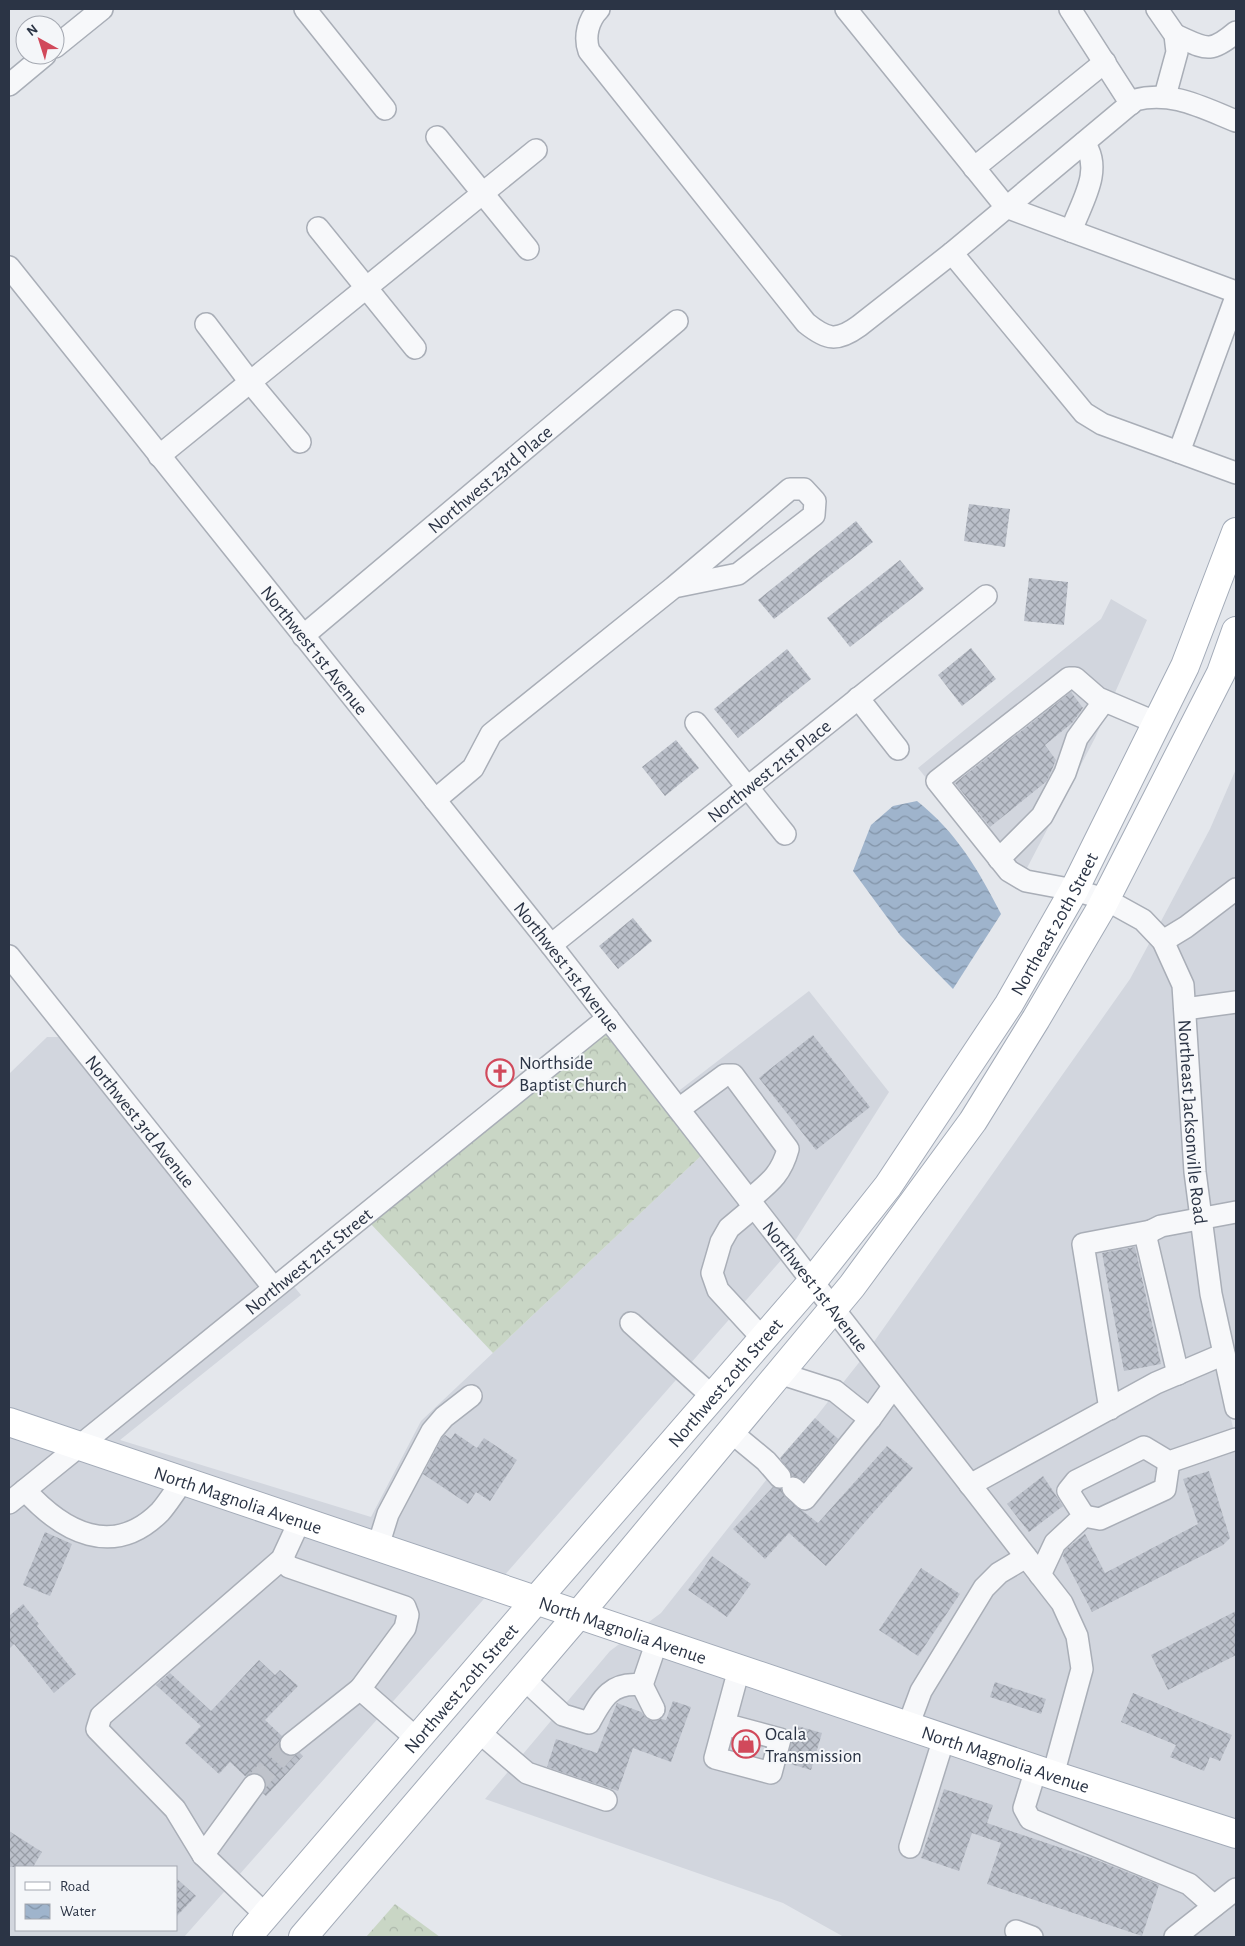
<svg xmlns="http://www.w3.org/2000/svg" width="1245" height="1946" font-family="'Alegreya Sans',sans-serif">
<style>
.built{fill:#d2d6de;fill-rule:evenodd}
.forest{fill:url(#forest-crowns)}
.water{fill:url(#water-waves)}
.building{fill:url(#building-cross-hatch)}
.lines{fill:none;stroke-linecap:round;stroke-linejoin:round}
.minor-tunnel{stroke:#bfc3cb;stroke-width:21;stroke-dasharray:21 11;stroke-linecap:butt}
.minor-casing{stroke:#a9aeb7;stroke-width:24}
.major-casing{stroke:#a3abb8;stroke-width:30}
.minor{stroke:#f7f8fa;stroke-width:21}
.major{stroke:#fff;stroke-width:28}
.labels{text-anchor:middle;stroke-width:4;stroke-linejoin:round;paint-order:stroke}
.street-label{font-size:19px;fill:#2b3445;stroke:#f4f6f9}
.poi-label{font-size:19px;fill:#2b3445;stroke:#f4f6f9;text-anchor:start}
</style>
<defs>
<pattern id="forest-crowns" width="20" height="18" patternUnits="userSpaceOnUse" patternTransform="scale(1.25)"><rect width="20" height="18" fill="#c9d6c5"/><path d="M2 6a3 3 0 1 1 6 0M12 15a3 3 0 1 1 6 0" fill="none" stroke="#adb8ab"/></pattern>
<pattern id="water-waves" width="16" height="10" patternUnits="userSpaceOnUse" patternTransform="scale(1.25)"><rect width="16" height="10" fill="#9fb4cc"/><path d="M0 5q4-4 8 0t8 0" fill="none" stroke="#8293a7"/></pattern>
<pattern id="building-cross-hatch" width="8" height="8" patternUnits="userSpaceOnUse" patternTransform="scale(1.25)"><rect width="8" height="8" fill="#bbc0ca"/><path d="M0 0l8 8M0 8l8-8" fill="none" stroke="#989da6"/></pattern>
</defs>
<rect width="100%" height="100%" fill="#e4e7ec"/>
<!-- built -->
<g class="built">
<path d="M1111 599 1147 620 1095 738 1016 889 918 768 1101 619Z"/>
<path d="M1236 769V993L1192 999 1159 925 1210 829Z"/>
<path d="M1151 940 1175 986 1203 1295 1236 1441V1825L1064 1770 1084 1633 871 1346 1130 979Z"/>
<path d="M809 991 889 1092 793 1244 676 1093Z"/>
<path d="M1236 1011V1369L1220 1294 1203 1172 1194 1016Z"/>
<path d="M47 1037H63L261 1285 76 1436 9 1413V1074Z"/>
<path d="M703 1154 783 1258 502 1578 97 1443 292 1284 301 1295 120 1440 371 1517 421 1421Z"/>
<path d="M861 1360 1054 1607 1069 1637 1074 1668 1047 1764 642 1627 661 1613Z"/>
<path d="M9 1431 61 1449 9 1491Z"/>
<path d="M81 1456 490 1592 184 1937H9V1515ZM16 1867H176V1930H16Z"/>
<path d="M626 1639 1236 1843V1877L1162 1937H844L783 1903 485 1799 610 1651Z"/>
<path d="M1236 1901V1937H1197L1195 1934Z"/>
</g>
<!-- forest -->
<g class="forest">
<path d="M607 1031 703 1154 493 1353 369 1222Z"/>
<path d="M395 1904 440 1937H366Z"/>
</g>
<!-- water -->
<path class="water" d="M917 801C957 833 977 868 1001 914L953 989 900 935 853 871 871 825 893 806Z"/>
<!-- building -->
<g class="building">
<path d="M969 504 1010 509 1005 547 964 541Z"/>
<path d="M856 521 873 542 774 619 758 600Z"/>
<path d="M900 560 924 589 850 647 827 618Z"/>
<path d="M1029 578 1068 582 1064 625 1024 621Z"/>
<path d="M971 648 996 679 962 706 938 675Z"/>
<path d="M787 649 811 679 738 738 714 709Z"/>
<path d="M1071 692 1083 708 1072 723 1045 745 1056 760 1047 781 990 827 955 783Z"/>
<path d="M676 740 699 768 665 796 642 767Z"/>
<path d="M633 918 652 941 618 969 599 946Z"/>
<path d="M813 1035 870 1107 816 1150 759 1078Z"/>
<path d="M1135 1247 1161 1364 1124 1371 1102 1253Z"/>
<path d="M815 1418 838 1439 804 1481 792 1476 780 1458Z"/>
<path d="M455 1433 477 1448 484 1438 517 1460 490 1501 476 1492 468 1504 423 1474 442 1438 445 1435 451 1439Z"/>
<path d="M887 1446 913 1468 826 1566 789 1533 765 1559 733 1529 773 1487 781 1489 785 1497 818 1523Z"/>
<path d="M1209 1471 1230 1538 1223 1545 1092 1612 1063 1556 1065 1550 1085 1534 1105 1573 1198 1524 1183 1479Z"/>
<path d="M1043 1476 1063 1506 1029 1532 1007 1504Z"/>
<path d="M45 1532 72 1544 50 1596 23 1585Z"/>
<path d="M712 1556 751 1584 727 1617 688 1590Z"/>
<path d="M921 1568 960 1594 918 1656 879 1630Z"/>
<path d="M23 1604 39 1624 37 1626 76 1674 54 1693 14 1644 9 1649V1616Z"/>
<path d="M1236 1611V1655L1168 1690 1151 1655Z"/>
<path d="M259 1660 275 1675 280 1670 298 1686 265 1720 282 1736 279 1745 282 1752 287 1756H293L300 1753 303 1756 266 1796 263 1793 266 1787V1780L261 1775 255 1773 245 1776 230 1762 219 1774 185 1743 201 1726 156 1685 170 1673 211 1711Z"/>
<path d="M995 1682 1046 1699 1041 1714 990 1697Z"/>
<path d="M1133 1693 1232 1735 1220 1761 1210 1757 1204 1771 1170 1757 1176 1745 1121 1722Z"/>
<path d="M673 1701 691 1707 671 1762 633 1748 618 1791 547 1767 556 1739 597 1753 617 1703 641 1712 647 1719 654 1721 661 1719 666 1720Z"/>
<path d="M794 1725 822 1733 811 1770 787 1763Z"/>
<path d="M944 1789 993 1805 987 1823 1094 1859 1159 1885 1142 1936 987 1884 1001 1843 972 1833 959 1871 921 1858Z"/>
<path d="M9 1831 42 1852 33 1867H9Z"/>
<path d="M176 1878 196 1896 176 1917Z"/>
</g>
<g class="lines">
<!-- minor-tunnel -->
<path class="minor-tunnel" d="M254 1785 291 1744"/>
<!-- minor casing -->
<g class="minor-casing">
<g id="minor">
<path d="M305 9 385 109"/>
<path d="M599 9C588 20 584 37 589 51L806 323C827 340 837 342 859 326L952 253 1135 100C1171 90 1203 108 1236 121"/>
<path d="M846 9 1006 207 1236 292"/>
<path d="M1070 9 1131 104"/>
<path d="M1157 9 1175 35 1177 52 1165 96"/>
<path d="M1175 35C1205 48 1209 55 1236 32"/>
<path d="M55 47 102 9"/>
<path d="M9 85 45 55"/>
<path d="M437 137 528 249"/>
<path d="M974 168 1105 62"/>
<path d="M318 228 415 348"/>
<path d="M1071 231C1081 203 1104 170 1084 143"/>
<path d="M952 253 1084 413 1102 424 1236 473"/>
<path id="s1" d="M9 267 551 945 1062 1603 1077 1636 1082 1669 1053 1775"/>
<path d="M206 324 250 382 300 442"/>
<path d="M1179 452 1236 297"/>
<path d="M159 456 536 150"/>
<path id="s2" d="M303 636 677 321"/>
<path d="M858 698 898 749"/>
<path d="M696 723 785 834"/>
<path id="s3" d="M1157 723 1098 698 1075 678H1069L937 781 1009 871 1026 881 1074 890 1105 899 1143 920 1163 941 1183 985 1195 1172 1211 1294 1236 1408"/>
<path d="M435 800 473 768 491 734 674 587 790 489H804L815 501 814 515 738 574 674 587"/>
<path d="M999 859 1042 816 1065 773 1077 738 1104 701"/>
<path d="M1163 941 1186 927 1236 889"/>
<path id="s4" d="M551 945 986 596"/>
<path id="s5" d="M9 956 273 1287"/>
<path d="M1185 1009 1236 1002"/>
<path d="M679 1109 725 1075H733L788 1149C781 1175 769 1183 749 1200"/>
<path d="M754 1207 729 1228 721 1242 712 1273 718 1290 763 1339"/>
<path d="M631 1323 713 1397"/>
<path d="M779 1373 835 1391 870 1419"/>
<path d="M1178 1374 1146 1238 1151 1231 1161 1226 1236 1212"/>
<path d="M1110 1409 1083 1244 1151 1231"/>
<path d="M731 1432 766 1461 780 1477"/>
<path d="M970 1485 1156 1383 1224 1354"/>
<path d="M793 1488 805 1499 870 1419 893 1387"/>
<path d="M25 1490C63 1532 113 1559 160 1512 168 1503 175 1491 183 1481"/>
<path id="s6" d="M9 1503 608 1018"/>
<path d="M1084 1516 1100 1519 1165 1489 1169 1462"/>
<path d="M378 1546 388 1514 432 1431 444 1417 471 1396"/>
<path d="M282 1559 289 1567 405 1607 408 1615 405 1628 360 1689 417 1739"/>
<path d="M1040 1575 1055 1543 1084 1516 1068 1491 1076 1481 1144 1447 1169 1462 1236 1439"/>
<path d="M524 1679 563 1715 589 1723C602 1699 611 1681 642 1685L657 1641"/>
<path d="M642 1685 654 1709"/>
<path d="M724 1724 780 1739 771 1773 715 1758 739 1669"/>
<path d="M908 1726 921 1691 984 1588 999 1573 1026 1557"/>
<path d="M479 1732 527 1773 606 1800"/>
<path d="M291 1744 360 1689"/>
<path d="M1036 1769 1024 1808 1030 1819 1189 1884 1214 1906"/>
<path d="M910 1847 944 1738"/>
<path d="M203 1855 254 1785"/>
<path d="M266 1915 203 1855 175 1809 97 1729 101 1716 282 1559 300 1520"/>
<path d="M1016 1931 1032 1937"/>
<path d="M1175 1937 1236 1889"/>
</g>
</g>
<!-- major casing -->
<g class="major-casing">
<g id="major">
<path id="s7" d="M9 1422 1053 1775 1236 1834"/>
<path id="s8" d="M247 1937 537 1599 812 1282 888 1186 1009 1004 1074 890 1185 666 1236 532"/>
<path d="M303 1937 579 1614 852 1286 973 1121 1036 1019 1100 910 1221 673 1236 631"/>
</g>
</g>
<!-- minor -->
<use href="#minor" class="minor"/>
<!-- major -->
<use href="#major" class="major"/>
</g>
<!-- icons -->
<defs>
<g id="church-ring" transform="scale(1.4375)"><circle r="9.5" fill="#f4f6f9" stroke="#d1495b" stroke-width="1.5"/><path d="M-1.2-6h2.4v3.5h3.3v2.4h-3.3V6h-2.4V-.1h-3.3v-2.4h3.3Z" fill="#d1495b"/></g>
<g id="shop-ring" transform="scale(1.4375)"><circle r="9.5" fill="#f4f6f9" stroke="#d1495b" stroke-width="1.5"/><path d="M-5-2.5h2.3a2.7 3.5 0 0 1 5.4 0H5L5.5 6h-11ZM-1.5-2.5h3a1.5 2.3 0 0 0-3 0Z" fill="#d1495b"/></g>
</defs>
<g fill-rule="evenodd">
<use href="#church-ring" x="500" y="1073"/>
<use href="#shop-ring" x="746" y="1744"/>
</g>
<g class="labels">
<!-- street labels -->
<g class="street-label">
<text dy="7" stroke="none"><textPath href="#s2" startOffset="244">Northwest 23rd Place</textPath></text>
<text dy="7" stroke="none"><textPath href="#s1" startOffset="490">Northwest 1st Avenue</textPath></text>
<text dy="7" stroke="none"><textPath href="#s4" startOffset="279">Northwest 21st Place</textPath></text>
<text dy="7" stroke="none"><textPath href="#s8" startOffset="1298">Northeast 20th Street</textPath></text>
<text dy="7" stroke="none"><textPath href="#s1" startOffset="895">Northwest 1st Avenue</textPath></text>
<text dy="7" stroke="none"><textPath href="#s5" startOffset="211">Northwest 3rd Avenue</textPath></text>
<text dy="7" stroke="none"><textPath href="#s3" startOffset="742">Northeast Jacksonville Road</textPath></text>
<text dy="7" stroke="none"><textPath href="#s6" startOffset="385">Northwest 21st Street</textPath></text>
<text dy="7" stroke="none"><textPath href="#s1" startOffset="1300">Northwest 1st Avenue</textPath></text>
<text dy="7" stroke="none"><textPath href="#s8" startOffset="732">Northwest 20th Street</textPath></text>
<text dy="7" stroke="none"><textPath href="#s7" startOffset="242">North Magnolia Avenue</textPath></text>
<text dy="7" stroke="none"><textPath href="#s7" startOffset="648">North Magnolia Avenue</textPath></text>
<text dy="7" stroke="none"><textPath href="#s8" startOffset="328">Northwest 20th Street</textPath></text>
<text dy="7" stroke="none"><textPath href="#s7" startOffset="1052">North Magnolia Avenue</textPath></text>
</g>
<!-- poi labels -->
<g class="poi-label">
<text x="519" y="1069">Northside<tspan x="519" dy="22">Baptist Church</tspan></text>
<text x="765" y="1740">Ocala<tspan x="765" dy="22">Transmission</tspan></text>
</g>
</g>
<!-- border -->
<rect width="1245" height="1946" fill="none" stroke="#2b3445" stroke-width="20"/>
<!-- legend -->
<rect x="15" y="1866" width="162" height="65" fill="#f4f6f9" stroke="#a4a8b1"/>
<rect x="25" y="1882" width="25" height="8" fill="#ffffff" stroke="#a4a8b1"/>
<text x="60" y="1891" font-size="15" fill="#2b3445">Road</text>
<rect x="25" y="1904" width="25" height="15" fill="url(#water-waves)" stroke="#a4a8b1"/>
<text x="60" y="1916" font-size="15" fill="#2b3445">Water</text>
<!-- north arrow -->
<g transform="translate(40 40) rotate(321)"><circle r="24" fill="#f4f6f9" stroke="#a4a8b1"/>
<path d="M0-4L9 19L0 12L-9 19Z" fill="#d1495b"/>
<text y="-8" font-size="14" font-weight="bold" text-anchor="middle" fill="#2b3445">N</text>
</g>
</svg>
